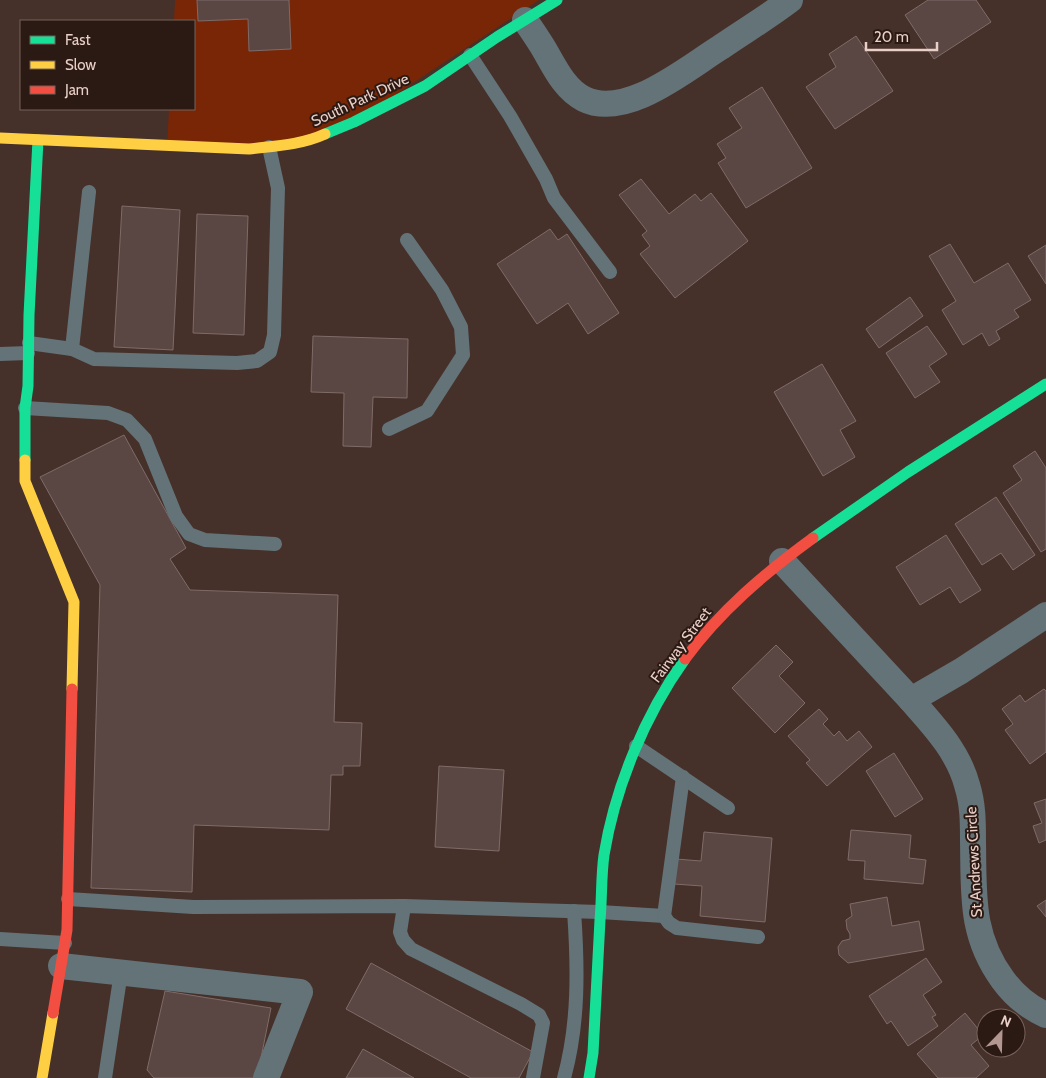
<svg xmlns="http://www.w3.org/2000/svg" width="1046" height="1078" font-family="Cabin,sans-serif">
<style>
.green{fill:#782606}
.building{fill:#5a4744;stroke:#7f6b68}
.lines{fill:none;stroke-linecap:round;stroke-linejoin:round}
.lane{stroke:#637378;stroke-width:14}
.street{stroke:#637378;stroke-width:26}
.fast{stroke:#16e098;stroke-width:11}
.slow{stroke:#ffcf43;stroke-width:11}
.jam{stroke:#f24e42;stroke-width:11}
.labels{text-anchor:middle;stroke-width:4;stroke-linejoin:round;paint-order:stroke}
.street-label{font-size:15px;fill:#eacfc7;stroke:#2b1913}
</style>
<rect width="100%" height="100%" fill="#46302a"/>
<!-- green -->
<path class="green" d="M175 0H539L354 122 285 145 167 146 169 109H194V21H174Z"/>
<!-- building -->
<g class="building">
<path d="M197 0H289L291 49 249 51 248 19 198 21Z"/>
<path d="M928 0H976L991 22 934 59 905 15Z"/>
<path d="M856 36 893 91 835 129 806 87 836 67 829 54Z"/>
<path d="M762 87 812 168 746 208 718 163 726 158 717 144 742 128 729 108Z"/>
<path d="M641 179 669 214 695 194 701 201 711 193 748 241 675 298 640 254 650 246 642 235 647 231 619 195Z"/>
<path d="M122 206 180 210 173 350 114 347Z"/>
<path d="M197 214 248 216 244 335 193 333Z"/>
<path d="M550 229 558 240 567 234 619 313 588 334 568 303 537 324 497 264Z"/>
<path d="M950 244 974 283 1008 263 1031 300 1014 310 1019 317 996 331 1000 339 989 346 982 333 963 345 942 310 956 301 929 256Z"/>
<path d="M1046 245V284L1028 256Z"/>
<path d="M910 297 923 316 879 348 866 329Z"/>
<path d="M927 326 947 354 929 366 940 382 915 398 886 353Z"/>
<path d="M313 336 408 339 407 398 373 397 371 447 343 446 344 393 311 392Z"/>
<path d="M822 364 856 421 840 430 855 457 823 476 774 392Z"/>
<path d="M124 435 186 548 170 559 190 590 338 595 334 722 362 723 360 766H343V775H331L329 830 194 825 192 892 91 888 100 585 40 477Z"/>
<path d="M1035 451 1046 468V549L1041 552 1003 493 1022 480 1013 466Z"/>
<path d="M996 497 1035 555 1013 570 1001 553 982 565 955 524Z"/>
<path d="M946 535 981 590 960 603 950 587 920 605 896 567Z"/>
<path d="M776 645 793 662 779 676 805 703 775 733 732 688Z"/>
<path d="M1044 689 1046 691V752L1030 764 1005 730 1013 724 1002 709 1020 695 1025 702Z"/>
<path d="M819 709 828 719 823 724 834 736 839 731 847 741 859 731 872 747 827 786 806 763 810 760 788 736Z"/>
<path d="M894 753 923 799 895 817 866 771Z"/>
<path d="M439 766 504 770 499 851 435 847Z"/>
<path d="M1046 799V840L1039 843 1033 826 1042 823 1034 803Z"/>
<path d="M851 830 911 835 909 858 926 860 923 884 864 879 865 861 848 860Z"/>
<path d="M704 832 772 838 765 922 700 916 702 886 674 884 676 859 701 861Z"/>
<path d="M887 897 892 926 919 921 924 950 848 963 839 955 838 947 842 941 850 939V934L847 929 846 920 852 916 850 904Z"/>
<path d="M1046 900V917L1037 906Z"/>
<path d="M926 958 942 982 923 995 936 1015 932 1017 938 1026 908 1046 891 1021 887 1024 869 996Z"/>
<path d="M371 963 533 1052 519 1078H471L346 1009Z"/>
<path d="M165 991 271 1008 257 1078H154L147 1070Z"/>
<path d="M965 1013 983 1035 971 1045 989 1066 976 1078H938L917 1054Z"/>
<path d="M363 1049 414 1078H346Z"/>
</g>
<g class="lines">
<!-- lane -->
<g class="lane">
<path d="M470 55 510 116 546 179 554 198 610 272"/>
<path d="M29 343 72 349 94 359 237 363 257 361 270 352 274 335 278 188 269 147"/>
<path d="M72 349 89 192"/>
<path d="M0 354 28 353"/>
<path d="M25 408 108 413 127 420 145 439 176 516 189 534 205 540 275 544"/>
<path d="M389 429 427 411 463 355 461 327 442 290 407 240"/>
<path d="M636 746 728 808"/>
<path d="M68 899 193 907 404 906 600 912 664 916 683 777"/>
<path d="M404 906 400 932 403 940 411 949 521 1004 539 1015 543 1023 533 1078"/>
<path d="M664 916 669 923 677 928 758 937"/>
<path d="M0 939 65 943"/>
<path d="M105 1078 121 972"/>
<path d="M564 1078C579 1024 578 967 574 911"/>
</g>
<!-- street -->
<g class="street">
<path d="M525 20C531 29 538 39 544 49 554 66 564 89 584 99 626 120 687 68 721 47 744 31 768 17 790 0"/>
<path d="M782 561 911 700"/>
<path d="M1046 615 961 671 911 700C933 725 958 751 967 785 973 804 973 822 973 841 974 894 970 935 1003 980 1014 995 1028 1007 1046 1015"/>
<path d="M61 966 300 992 266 1078"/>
</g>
<!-- fast -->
<g class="fast">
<path d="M325 134 354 122 425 86 497 37 557 0"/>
<path d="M25 460V408L28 386 29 315 38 140"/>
<path d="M813 538 908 472 1046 384"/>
<path d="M589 1078 593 1053C595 1009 598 964 600 920 602 899 601 876 604 855 615 787 645 715 685 659"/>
</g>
<!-- slow -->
<g class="slow">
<path d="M0 138 249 149C274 146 301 145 325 134"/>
<path d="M25 460V481L74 602 72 689"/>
<path d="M42 1078 53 1013"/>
</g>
<!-- jam -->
<g class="jam">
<path d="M685 659C720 611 765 573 813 538"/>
<path d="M53 1013 67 930 72 689"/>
</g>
</g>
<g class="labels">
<!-- street labels -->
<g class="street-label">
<text transform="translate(360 100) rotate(-25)" y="5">South Park Drive</text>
<text transform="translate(681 645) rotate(-53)" y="5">Fairway Street</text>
<text transform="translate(974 862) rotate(-93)" y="5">St Andrews Circle</text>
</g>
</g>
<!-- legend -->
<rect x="20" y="20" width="175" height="90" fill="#2b1913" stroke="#77625b"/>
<rect x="30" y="36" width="25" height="8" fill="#16e098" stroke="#77625b"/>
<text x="65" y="45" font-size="15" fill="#eacfc7">Fast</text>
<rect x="30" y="61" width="25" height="8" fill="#ffcf43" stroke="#77625b"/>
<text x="65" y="70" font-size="15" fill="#eacfc7">Slow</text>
<rect x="30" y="86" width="25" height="8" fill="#f24e42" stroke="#77625b"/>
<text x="65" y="95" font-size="15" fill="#eacfc7">Jam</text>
<!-- north arrow -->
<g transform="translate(1001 1033) rotate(23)"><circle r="24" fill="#2b1913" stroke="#77625b"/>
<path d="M0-4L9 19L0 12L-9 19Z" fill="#b19790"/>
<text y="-8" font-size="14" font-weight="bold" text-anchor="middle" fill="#eacfc7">N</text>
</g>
<!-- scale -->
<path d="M866 42v8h71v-8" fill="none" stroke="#eacfc7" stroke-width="2.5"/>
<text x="874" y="42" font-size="15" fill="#eacfc7" stroke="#2b1913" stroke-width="4" paint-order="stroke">20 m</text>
</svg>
